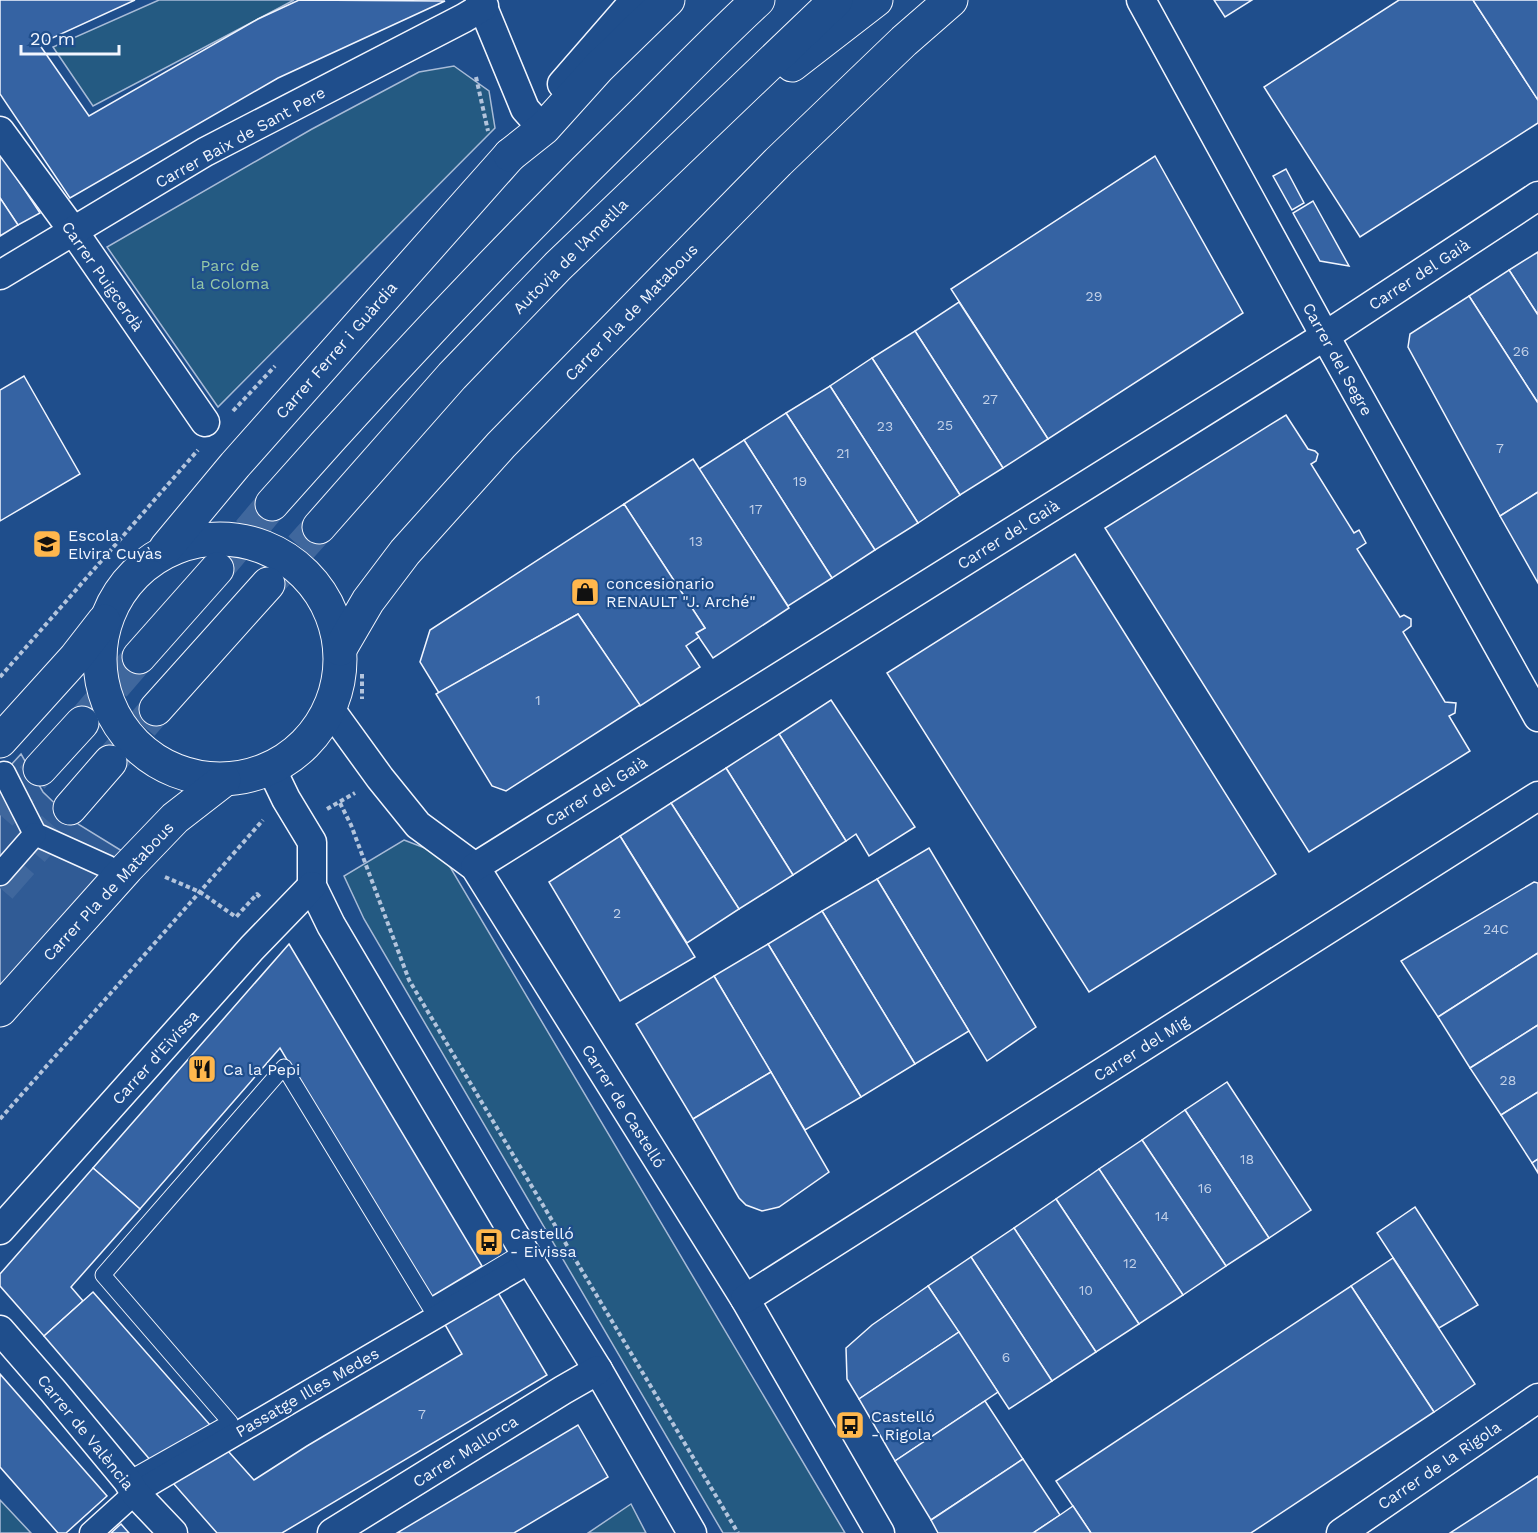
<svg xmlns="http://www.w3.org/2000/svg" width="1538" height="1533" font-family="'Work Sans',sans-serif">
<style>
.green{fill:#245a82;stroke:#a8bbd7;stroke-width:1.5}
.parking{fill:#305b95;stroke:#a8bbd7;stroke-width:1.5}
.building{fill:#3563a3;stroke:#f2f6ff;stroke-width:1.5}
.lines{fill:none;stroke-linecap:round;stroke-linejoin:round}
.motorway-tunnel{stroke:#3f679d;stroke-width:33;stroke-dasharray:33 16;stroke-linecap:butt}
.service-casing{stroke:#f2f6ff;stroke-width:17}
.pedestrian-casing{stroke:#f2f6ff;stroke-width:25}
.minor-casing{stroke:#f2f6ff;stroke-width:31}
.secondary-casing{stroke:#f2f6ff;stroke-width:35}
.motorway-casing{stroke:#f2f6ff;stroke-width:35}
.path{stroke:#b3c4dc;stroke-width:4;stroke-dasharray:4.5 3;stroke-linecap:butt}
.service{stroke:#1f4e8c;stroke-width:15}
.pedestrian{stroke:#1f4e8c;stroke-width:22}
.minor{stroke:#1f4e8c;stroke-width:28}
.secondary{stroke:#1f4e8c;stroke-width:33}
.motorway{stroke:#1f4e8c;stroke-width:33}
.labels{text-anchor:middle;stroke-width:4.5;stroke-linejoin:round;paint-order:stroke}
.number-label{font-size:14px;fill:#c3d1e8}
.street-label{font-size:16px;fill:#f2f6ff;stroke:#1f4e8c}
.park-label{font-size:16px;fill:#97c8a6;stroke:#1f4e8c}
.poi-label{font-size:16px;fill:#f2f6ff;stroke:#1f4e8c;text-anchor:start}
</style>
<rect width="100%" height="100%" fill="#1f4e8c"/>
<!-- green -->
<g class="green">
<path d="M159 0H294L93 106 53 47Z"/>
<path d="M454 66 489 91 495 128 218 407 107 247 312 129 419 72Z"/>
<path d="M404 840 443 855 845 1533H723L364 919 344 876Z"/>
<path d="M0 1500 31 1533H0Z"/>
<path d="M631 1504 646 1533H588Z"/>
</g>
<!-- parking -->
<path class="parking" d="M21 754 43 792 73 821 122 851 0 989V777Z"/>
<!-- building -->
<g class="building">
<path d="M0 0H135L39 44 89 116 258 19 299 0 445 1 278 78 70 198 0 94Z"/>
<path d="M1214 0H1252L1225 17Z"/>
<path d="M1399 0H1473L1538 100V123L1360 237 1264 87Z"/>
<path d="M1473 0H1538V100L1523 77Z"/>
<path d="M0 153 40 213 18 225 0 198Z"/>
<path d="M1155 156 1243 313 1048 439 951 289Z"/>
<path d="M1286 169 1304 203 1292 210 1273 176Z"/>
<path d="M0 198 18 225 0 236Z"/>
<path d="M1313 201 1349 266 1320 261 1293 213Z"/>
<path d="M1538 252V315L1509 270Z"/>
<path d="M1509 270 1538 315V403L1469 296Z"/>
<path d="M1469 296 1538 403V492L1500 516 1408 347 1410 334Z"/>
<path d="M959 302 1048 439 1003 468 915 331Z"/>
<path d="M915 331 1003 468 960 495 872 358Z"/>
<path d="M872 358 960 495 918 523 830 386Z"/>
<path d="M24 376 80 474 0 521V390Z"/>
<path d="M830 386 918 523 875 550 786 413Z"/>
<path d="M786 413 875 550 832 578 744 440Z"/>
<path d="M1286 415 1308 449 1315 451 1318 454 1316 461 1311 464 1354 533 1359 530 1366 543 1357 549 1400 617 1404 615 1411 619V626L1403 632 1445 702 1456 703 1455 713 1449 716 1470 751 1309 852 1105 528Z"/>
<path d="M744 440 832 578 788 606 699 469Z"/>
<path d="M693 459 789 608 713 658 696 633 705 628 624 504Z"/>
<path d="M1538 492V583L1500 516Z"/>
<path d="M624 504 705 628 696 633 699 637 686 646 700 667 640 706 578 614 439 693 420 662 430 630Z"/>
<path d="M1075 554 1276 874 1089 992 887 673Z"/>
<path d="M578 614 640 705 506 791 492 786 436 694Z"/>
<path d="M831 700 915 827 869 856 856 834 846 841 779 734Z"/>
<path d="M779 734 846 841 793 875 726 768Z"/>
<path d="M726 768 793 875 739 909 671 803Z"/>
<path d="M671 803 739 909 687 943 620 836Z"/>
<path d="M620 836 695 957 620 1001 549 882Z"/>
<path d="M929 848 1036 1027 987 1061 877 879Z"/>
<path d="M877 879 969 1031 915 1064 822 911Z"/>
<path d="M1534 882 1538 883V953L1438 1017 1401 961Z"/>
<path d="M822 911 915 1064 861 1097 768 944Z"/>
<path d="M289 944 482 1266 429 1298 280 1048 140 1209 93 1168Z"/>
<path d="M768 944 861 1097 805 1130 714 976Z"/>
<path d="M1538 953V1025L1470 1068 1438 1017Z"/>
<path d="M714 976 771 1072 693 1119 636 1024Z"/>
<path d="M1538 1025V1092L1501 1115 1470 1068Z"/>
<path d="M771 1072 829 1172 779 1207 762 1211 746 1205 739 1198 693 1119Z"/>
<path d="M1227 1082 1311 1210 1269 1238 1185 1110Z"/>
<path d="M1538 1092V1159L1532 1163 1501 1115Z"/>
<path d="M1185 1110 1269 1238 1226 1266 1142 1140Z"/>
<path d="M1142 1140 1226 1266 1183 1295 1099 1169Z"/>
<path d="M1538 1159V1173L1532 1163Z"/>
<path d="M93 1168 140 1209 71 1287 83 1301 44 1336 0 1286V1274Z"/>
<path d="M1099 1169 1183 1295 1139 1324 1056 1199Z"/>
<path d="M1056 1199 1139 1324 1096 1352 1014 1228Z"/>
<path d="M1415 1207 1478 1305 1439 1328 1377 1233Z"/>
<path d="M1014 1228 1096 1352 1052 1381 971 1257Z"/>
<path d="M971 1257 1052 1381 1009 1409 928 1286Z"/>
<path d="M1393 1258 1475 1384 1434 1412 1351 1286Z"/>
<path d="M928 1286 959 1332 859 1399 847 1379 846 1348 872 1325Z"/>
<path d="M1351 1286 1434 1412 1251 1533H1091L1056 1481Z"/>
<path d="M497 1291 547 1375 282 1533H217L173 1483 228 1451 254 1480 307 1446 462 1354 444 1323Z"/>
<path d="M93 1292 211 1426 152 1462 44 1336Z"/>
<path d="M959 1332 998 1392 895 1461 859 1399Z"/>
<path d="M0 1374 107 1496 66 1533H58L0 1467Z"/>
<path d="M985 1401 1023 1459 931 1520 895 1461Z"/>
<path d="M578 1425 608 1477 514 1533H397Z"/>
<path d="M1023 1459 1060 1515 1033 1533H938L931 1520Z"/>
<path d="M1538 1476V1533H1450Z"/>
<path d="M1073 1506 1091 1533H1033L1060 1515Z"/>
<path d="M121 1524 129 1533H111Z"/>
</g>
<g class="lines">
<!-- motorway-tunnel -->
<g class="motorway-tunnel">
<path d="M217 569 272 504"/>
<path d="M268 584 319 527"/>
<path d="M82 723 139 657"/>
<path d="M110 762 156 709"/>
<path d="M0 815 40 769"/>
<path d="M0 888 70 808"/>
</g>
<!-- service casing -->
<g class="service-casing">
<path id="service" d="M127 1480 230 1422 103 1275 284 1067 430 1307 524 1251"/>
</g>
<!-- pedestrian casing -->
<g class="pedestrian-casing">
<g id="pedestrian">
<path d="M4 773 35 834 108 867"/>
<path d="M0 874 35 834"/>
<path d="M91 1533 135 1493 530 1262"/>
</g>
</g>
<!-- minor casing -->
<g class="minor-casing">
<g id="minor">
<path d="M480 0 525 109 533 118"/>
<path d="M1141 0 1325 336 1538 717"/>
<path d="M562 84 635 0"/>
<path d="M0 131 74 232 205 422"/>
<path d="M0 275 205 152 464 18 484 6"/>
<path d="M330 709 380 778 418 825 475 867 745 1299 880 1533"/>
<path d="M271 768 286 799 312 842V886L331 925 524 1251 598 1370 692 1533"/>
<path d="M475 867 1325 336 1538 196"/>
<path d="M0 1230 252 948 312 886"/>
<path d="M745 1299 1538 796"/>
<path d="M0 1330 54 1392 127 1480 135 1493 173 1533"/>
<path d="M332 1533 563 1390 598 1370"/>
<path d="M1341 1533 1538 1398"/>
</g>
</g>
<!-- secondary casing -->
<g class="secondary-casing">
<g id="secondary">
<circle cx="220" cy="659" r="120"/>
<path d="M166 548 235 465 510 155"/>
<path d="M340 649 368 601 405 552 501 445 778 162 904 41 951 0"/>
<path d="M0 741 76 657 104 621"/>
<path d="M0 1010 127 868 175 818 224 780"/>
</g>
</g>
<!-- motorway casing -->
<g class="motorway-casing">
<g id="motorway">
<path d="M792 65 876 0"/>
<path d="M510 155 544 128 598 68 668 0"/>
<path d="M272 504C392 368 517 236 648 108 684 72 720 35 758 0"/>
<path d="M319 527 452 376 558 266 836 0"/>
<path d="M139 657 217 569"/>
<path d="M156 709 268 584"/>
<path d="M40 769 82 723"/>
<path d="M70 808 110 762"/>
</g>
</g>
<!-- path -->
<g class="path">
<path d="M476 77 488 131"/>
<path d="M233 411 275 366"/>
<path d="M362 674V699"/>
<path d="M0 677 198 450"/>
<path d="M340 803 351 825 409 980 738 1533"/>
<path d="M327 809 355 793"/>
<path d="M165 877 200 892 236 917 257 894 260 897"/>
<path d="M0 1119 263 820"/>
</g>
<!-- service -->
<use href="#service" class="service"/>
<!-- pedestrian -->
<use href="#pedestrian" class="pedestrian"/>
<!-- minor -->
<use href="#minor" class="minor"/>
<!-- secondary -->
<use href="#secondary" class="secondary"/>
<!-- motorway -->
<use href="#motorway" class="motorway"/>
</g>
<!-- icons -->
<defs>
<g id="school-square" transform="scale(1.5)"><rect x="-9" y="-9" width="18" height="18" rx="4" fill="#ffb74d" stroke="#1f4e8c"/><path d="M0-5L7-2L0 1L-7-2ZM-4 1L0 2.5L4 1V4Q0 6-4 4Z" fill="#111"/></g>
<g id="shop-square" transform="scale(1.5)"><rect x="-9" y="-9" width="18" height="18" rx="4" fill="#ffb74d" stroke="#1f4e8c"/><path d="M-5-2.5h2.3a2.7 3.5 0 0 1 5.4 0H5L5.5 6h-11ZM-1.5-2.5h3a1.5 2.3 0 0 0-3 0Z" fill="#111"/></g>
<g id="restaurant-square" transform="scale(1.5)"><rect x="-9" y="-9" width="18" height="18" rx="4" fill="#ffb74d" stroke="#1f4e8c"/><path d="M-5-6h1v4h1v-4h1v4h1v-4h1v5L-1.5 .5V6h-2V.5L-5-1ZM5-6V6H3V1.5H1.5Q1.5-4 5-6Z" fill="#111"/></g>
<g id="bus-square" transform="scale(1.5)"><rect x="-9" y="-9" width="18" height="18" rx="4" fill="#ffb74d" stroke="#1f4e8c"/><path d="M-5-6H5V4H4V6H2V4H-2V6H-4V4H-5ZM-3.5-4V0h7V-4ZM-3.5 1.2v1.5H-2V1.2ZM2 1.2v1.5H3.5V1.2Z" fill="#111"/></g>
</defs>
<g fill-rule="evenodd">
<use href="#school-square" x="47" y="544"/>
<use href="#shop-square" x="585" y="592"/>
<use href="#restaurant-square" x="202" y="1069"/>
<use href="#bus-square" x="489" y="1242"/>
<use href="#bus-square" x="850" y="1425"/>
</g>
<g class="labels">
<!-- number labels -->
<g class="number-label">
<text x="1094" y="301">29</text>
<text x="1521" y="356">26</text>
<text x="990" y="404">27</text>
<text x="945" y="430">25</text>
<text x="885" y="431">23</text>
<text x="1500" y="453">7</text>
<text x="843" y="458">21</text>
<text x="800" y="486">19</text>
<text x="756" y="514">17</text>
<text x="696" y="546">13</text>
<text x="538" y="705">1</text>
<text x="617" y="918">2</text>
<text x="1496" y="934">24C</text>
<text x="1508" y="1085">28</text>
<text x="1247" y="1164">18</text>
<text x="1205" y="1193">16</text>
<text x="1162" y="1221">14</text>
<text x="1130" y="1268">12</text>
<text x="1086" y="1295">10</text>
<text x="1006" y="1362">6</text>
<text x="422" y="1419">7</text>
</g>
<!-- street labels -->
<g class="street-label">
<text transform="translate(240 137) rotate(-29)" y="6">Carrer Baix de Sant Pere</text>
<text transform="translate(570 256) rotate(-45)" y="6">Autovia de l'Ametlla</text>
<text transform="translate(1419 274) rotate(-33)" y="6">Carrer del Gaià</text>
<text transform="translate(103 276) rotate(55)" y="6">Carrer Puigcerdà</text>
<text transform="translate(631 312) rotate(-46)" y="6">Carrer Pla de Matabous</text>
<text transform="translate(336 350) rotate(-49)" y="6">Carrer Ferrer i Guàrdia</text>
<text transform="translate(1338 359) rotate(61)" y="6">Carrer del Segre</text>
<text transform="translate(1008 534) rotate(-32)" y="6">Carrer del Gaià</text>
<text transform="translate(596 791) rotate(-32)" y="6">Carrer del Gaià</text>
<text transform="translate(108 891) rotate(-47)" y="6">Carrer Pla de Matabous</text>
<text transform="translate(1141 1048) rotate(-32)" y="6">Carrer del Mig</text>
<text transform="translate(155 1057) rotate(-48)" y="6">Carrer d'Eivissa</text>
<text transform="translate(624 1106) rotate(58)" y="6">Carrer de Castelló</text>
<text transform="translate(307 1392) rotate(-30)" y="6">Passatge Illes Medes</text>
<text transform="translate(86 1432) rotate(51)" y="6">Carrer de València</text>
<text transform="translate(465 1451) rotate(-32)" y="6">Carrer Mallorca</text>
<text transform="translate(1439 1465) rotate(-34)" y="6">Carrer de la Rigola</text>
</g>
<!-- park labels -->
<g class="park-label">
<text x="230" y="271">Parc de<tspan x="230" dy="18">la Coloma</tspan></text>
</g>
<!-- poi labels -->
<g class="poi-label">
<text x="68" y="541">Escola<tspan x="68" dy="18">Elvira Cuyàs</tspan></text>
<text x="606" y="589">concesionario<tspan x="606" dy="18">RENAULT "J. Arché"</tspan></text>
<text x="223" y="1075">Ca la Pepi</text>
<text x="510" y="1239">Castelló<tspan x="510" dy="18">- Eivissa</tspan></text>
<text x="871" y="1422">Castelló<tspan x="871" dy="18">- Rigola</tspan></text>
</g>
</g>
<!-- scale -->
<path d="M21 45v9h98v-9" fill="none" stroke="#f2f6ff" stroke-width="3"/>
<text x="30" y="45" font-size="18" fill="#f2f6ff" stroke="#1f4e8c" stroke-width="4.5" paint-order="stroke">20 m</text>
</svg>
